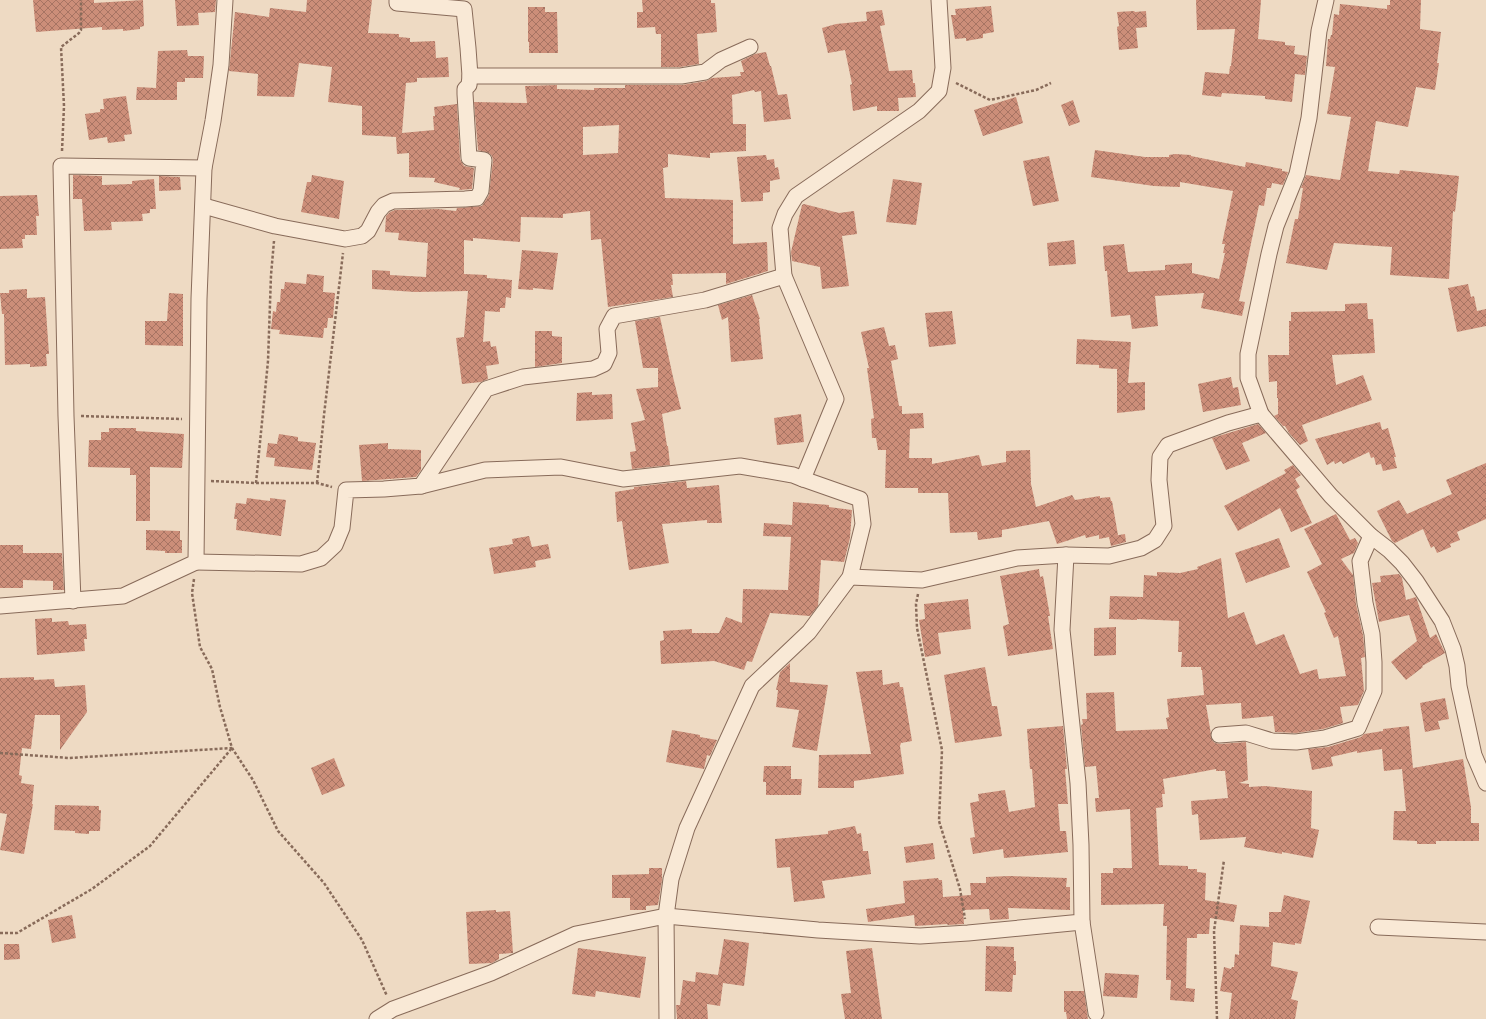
<svg xmlns="http://www.w3.org/2000/svg" width="1486" height="1019" font-family="'Zilla Slab',serif">
<style>
.building{fill:url(#building-cross-hatch);fill-rule:evenodd}
.lines{fill:none;stroke-linecap:round;stroke-linejoin:round}
.street-casing{stroke:#886b5a;stroke-width:17}
.path{stroke:#886b5a;stroke-width:2.5;stroke-dasharray:3 2;stroke-linecap:butt}
.street{stroke:#f9e9d6;stroke-width:15}
</style>
<defs>
<pattern id="building-cross-hatch" width="8" height="8" patternUnits="userSpaceOnUse"><rect width="8" height="8" fill="#cc8e79"/><path d="M0 0l8 8M0 8l8-8" fill="none" stroke="#a77463"/></pattern>
</defs>
<rect width="100%" height="100%" fill="#eedac3"/>
<!-- building -->
<g class="building">
<path d="M33 0H94V3L143 0 144 26 140 27V29L123 31V29L102 30V27L36 32Z"/>
<path d="M175 0H216L215 12 198 13 199 25 177 26Z"/>
<path d="M307 0H372L368 33 399 34V37L410 38V42L435 41 436 58 448 57 449 77 417 78V82L406 83 402 133 434 130 433 116H435L434 107 457 104 460 159 464 166 474 168 472 189 459 190 460 188 434 182 435 178 409 177V153L397 154 396 137 362 135V106L328 102 332 67 299 63 294 97 257 96 258 74 229 71 235 12 269 17 270 8 306 12Z"/>
<path d="M642 0H711V3H715L717 32 697 34 699 64 680 67H661V34H656L655 27 637 28V12H643Z"/>
<path d="M1196 0H1261L1258 39 1285 42V45L1295 46 1294 54 1307 56 1305 75 1295 74 1292 102 1265 99V96L1222 93 1221 97 1202 95 1205 72 1229 74 1230 66H1231L1235 29 1197 30Z"/>
<path d="M1390 0H1421L1420 29 1441 32 1437 63H1439L1435 90 1416 87 1408 127 1376 121 1368 171 1399 174 1400 170 1459 176 1455 212 1453 211 1449 279 1390 275 1392 247 1334 243 1327 270 1286 263 1295 219H1298L1303 188H1301L1306 175 1340 180 1351 117 1327 114 1335 67 1326 66 1328 39H1330L1331 35H1332L1334 14 1339 15 1340 4 1387 9V5H1390Z"/>
<path d="M991 6 994 32 983 34V38L966 41V38L955 39 951 15H956L955 9Z"/>
<path d="M528 7H545V12H557L558 53H529V42H528Z"/>
<path d="M882 10 885 25 880 26 889 71 912 70 913 83H915L916 97 898 98 899 111H877V106L853 111 850 85 852 84 845 50 828 53 822 28 836 24 867 21 866 12Z"/>
<path d="M1134 11 1135 12 1146 11 1147 27 1136 28 1138 48 1119 50 1117 27 1119 26 1117 12Z"/>
<path d="M187 50 188 56H204L203 78H185V82H177V100H136L137 87 156 88 158 51Z"/>
<path d="M766 52 770 66H771L778 95 787 94 791 119 764 122 761 91 755 92 754 90 732 95 733 124H746V151L710 153V158L668 154V167L663 168 665 198 733 200V244L767 242 768 271 726 284V273L672 274 673 285H671L673 297 608 307 601 239 591 240 590 211 563 214V218L521 217 520 242 473 238V241L464 240V274L487 275V278L512 280 511 298 506 297 505 308H500V312L485 311 483 342 490 341 491 347 496 346 499 364 486 366 488 379 481 382 462 384 456 338 464 337 468 291 415 292 372 289V270L390 271V275L426 277 428 243 398 240 399 233 385 232 386 216 390 212 395 210 438 209 456 211 457 208 482 206 489 195 493 160 492 156 489 153 478 150 474 102 527 103 525 86 557 85V89L594 90V88H625V85H682L706 81 712 78 741 76 740 72H744L741 61 755 54ZM619 125 618 153 583 155V127Z"/>
<path d="M126 96 132 134 124 135 125 141 108 143 107 137 89 140 85 114 100 112V109H104L103 99Z"/>
<path d="M1016 97 1023 123 983 136 974 110Z"/>
<path d="M1073 100 1080 122 1069 126 1061 105Z"/>
<path d="M1095 150 1145 157H1169V155L1175 154 1191 155V156L1245 167 1246 162 1282 169V171L1288 172 1283 185 1272 183 1271 188H1267L1264 206 1259 205 1239 301 1245 302 1242 316 1201 308 1204 293 1155 296 1158 326 1132 329 1130 315 1111 317 1107 271H1105L1103 246 1124 244 1128 272 1165 270V265L1192 263V273L1219 279 1225 253H1223L1225 244H1222L1233 191 1180 182V187L1154 186 1091 177Z"/>
<path d="M766 155 767 160 774 159 775 168 778 167 780 179 770 181V192L763 193V201L741 202 737 157Z"/>
<path d="M1049 156 1059 201 1033 206 1023 161Z"/>
<path d="M73 175 102 176V185L132 184V181L154 179 156 209H150V213L142 214 143 221 111 222 112 230 84 231 82 199H73Z"/>
<path d="M312 175 344 181 339 219 301 212 307 182H311Z"/>
<path d="M159 176 180 177 181 190 159 191Z"/>
<path d="M893 179 922 183 916 225 886 222Z"/>
<path d="M37 195 39 216H36L37 235H25V239H22L23 248 0 249V196Z"/>
<path d="M804 204 839 213 854 211 857 234 842 236 849 286 822 289 820 267 792 261 791 252 802 205Z"/>
<path d="M1074 240 1076 264 1049 266 1047 243Z"/>
<path d="M522 250 558 253 553 290 533 288V290L518 289Z"/>
<path d="M307 274 324 276 323 292 335 293 333 318H328L327 328H324L323 338 279 334 280 330 271 329 273 311 276 312 277 302H280L281 289H284L285 282 306 284Z"/>
<path d="M1468 284 1471 297 1474 296 1477 311 1486 309V326L1457 332 1448 288Z"/>
<path d="M27 289V298L45 297 49 354H46L47 366 30 367V364L5 365 4 314H2L0 293H9V290Z"/>
<path d="M169 293 183 294V346L145 345V321H167Z"/>
<path d="M752 295 760 319H759L763 359 731 362 728 317 722 320 718 305Z"/>
<path d="M1367 303 1368 319H1373L1375 353 1332 355 1336 385 1363 375 1372 400 1302 425 1308 441 1300 445 1289 433 1285 426H1283L1274 416 1278 414V398H1279H1277V381L1269 382 1268 355H1289V321H1291V312L1345 311V304Z"/>
<path d="M952 311 956 344 929 347 925 313Z"/>
<path d="M660 317 673 377 681 409 662 414 667 446H668L670 465 632 469 630 452 636 451 631 423 645 420 636 389 658 387V368H643L635 321Z"/>
<path d="M884 327 889 346 895 345 898 359 891 361 899 406H902V414L923 413 924 428 910 429 909 458H932V464L979 455 982 466 1006 462V451L1030 450 1031 484 1036 507 1072 495 1075 500 1100 496V498L1110 497 1111 501H1112L1118 535 1113 536 1125 534 1126 542 1111 546 1109 537 1099 539V535L1086 538 1085 535 1057 544 1049 521 1002 530V537L978 540 977 532 950 533 948 493H918V488H885L886 450H878L876 438H872L871 419 874 418 867 368H869L861 332Z"/>
<path d="M535 331H552V336L562 337V363L535 367Z"/>
<path d="M1077 339 1131 342 1128 383 1145 382V410L1117 413V369L1099 368V365L1076 364Z"/>
<path d="M1231 377 1233 388 1238 387 1241 405 1203 412 1198 384Z"/>
<path d="M592 392V395L612 394 613 419 576 421 577 393Z"/>
<path d="M801 414 804 442 777 445 774 418Z"/>
<path d="M1380 422 1382 430 1388 428 1396 457H1394L1397 468 1383 471 1381 464 1376 465 1374 457 1371 458 1369 452 1343 464 1341 461 1335 464 1334 461 1327 465 1315 439Z"/>
<path d="M1258 424 1266 433 1242 443 1250 461 1226 470 1212 438Z"/>
<path d="M109 428H136V431L184 434 182 468 150 467V521H136V475H130V468L88 467 89 440H101V432H109Z"/>
<path d="M279 434 298 437V441L316 443 312 470 274 466 275 458 266 457 268 443 277 444Z"/>
<path d="M388 443V449L421 450V470L416 477 362 481 359 445Z"/>
<path d="M1486 463V519L1457 532 1460 540 1450 544 1451 547 1437 553 1434 546 1431 548 1423 529 1395 543 1392 541 1377 511 1399 500 1407 514 1452 494 1446 480Z"/>
<path d="M1293 465 1301 475 1295 479 1300 487 1296 490 1312 523 1291 532 1280 508 1238 531 1224 506 1286 473 1284 470Z"/>
<path d="M686 481 687 488 719 485 722 523H707V520L662 524 669 563 629 570 622 521 617 522 615 492 634 489V487Z"/>
<path d="M247 498 270 501V498L286 500 281 536 236 530 237 519H234L236 503 246 504Z"/>
<path d="M793 502 829 505V507L852 510 850 538 844 562 821 560 818 606 810 616 770 613 752 662 747 661 744 670 714 661 661 664 660 641 664 640 663 631 692 629V633H719L726 617 742 623 743 589 788 590 791 537 763 536 764 523 792 525Z"/>
<path d="M1336 514 1350 540 1355 538 1358 543 1354 553 1341 559 1353 575 1356 604 1363 635 1365 657 1361 658 1364 691 1358 705 1340 707 1343 723 1323 729 1296 733 1275 732 1273 716 1242 719 1241 703 1206 705 1212 740 1215 743 1220 744 1246 742 1248 780 1239 783 1249 784V787L1265 786 1312 791 1311 828 1319 830 1313 858 1282 852V854L1244 847 1246 837 1200 840 1198 814 1192 815 1191 801 1228 798 1225 771H1216V769L1163 779 1165 794H1162L1163 807 1156 808 1159 865 1188 866V869H1197V872L1206 873 1205 900 1237 905 1234 922 1210 918 1209 934H1197V938H1187L1186 988 1195 989 1194 1002 1170 1000 1171 980H1166L1167 926H1163L1164 904 1101 905V873H1113V868H1132L1130 809 1096 812 1095 798H1099L1096 766 1085 767 1081 725 1083 724 1082 719H1087L1086 693 1114 692 1116 731 1168 729 1166 718 1169 717 1167 699 1204 695 1202 670H1201V667H1181L1182 652H1178L1179 621 1137 619V620L1109 619 1110 596 1143 597 1144 575 1157 576V572L1180 573 1198 569 1197 567 1221 558 1228 618 1244 612 1256 645 1284 634 1300 674 1317 669 1319 679 1346 676 1338 636 1334 638 1324 613 1326 612 1307 572 1322 564 1304 529Z"/>
<path d="M146 530 180 531V540H182V553H165V551L146 550Z"/>
<path d="M529 536 532 547 548 544 551 558 535 561 536 567 494 574 489 548 513 544 512 539Z"/>
<path d="M1279 538 1290 567 1246 583 1235 553Z"/>
<path d="M0 545H23V553H62L64 590H53V581L23 580V588H0Z"/>
<path d="M1039 569 1040 577 1043 576 1050 616H1048L1053 649 1008 656 1003 626 1009 624 1000 576Z"/>
<path d="M1399 574 1402 578 1406 600 1416 597 1430 638 1436 634 1445 653 1422 666 1423 667 1406 680 1391 662 1417 641 1409 615 1379 622 1372 583 1381 582 1380 576Z"/>
<path d="M968 599 971 629 938 633 941 654 925 657 919 620 925 619 924 604Z"/>
<path d="M52 618V622L68 621 69 625 86 624 87 639H84L85 651 37 655 35 619Z"/>
<path d="M1116 627V655L1094 656V628Z"/>
<path d="M790 663V682L828 685 817 751 792 747 799 710 776 707 778 690H776L780 672Z"/>
<path d="M985 667 992 706H997L1002 736 955 743 944 675Z"/>
<path d="M882 670 883 685 899 682 900 687H903L912 741 901 743 900 746 904 774 854 781V788H818L819 755 871 754 856 672Z"/>
<path d="M34 677V680L54 679 55 687 85 685 87 712 60 750V715H35L31 749 22 748 19 775 22 776 21 783 34 785 32 804H33L24 854 0 850 7 814 0 813V678Z"/>
<path d="M1445 698 1449 719 1438 721 1440 729 1425 732 1420 703Z"/>
<path d="M1063 726 1067 769H1065L1068 804H1058L1060 831H1066L1068 852 1004 858 1003 849 973 854 970 838 975 837 970 803 979 801 978 794 1005 790 1009 812 1035 807 1032 769H1030L1027 729Z"/>
<path d="M1409 726 1413 768 1463 759 1471 807V823H1479V841H1436V844H1417V841L1393 840 1394 811H1406L1402 769 1384 771 1382 749 1357 753V751L1331 757 1333 766 1312 770 1308 749 1328 747 1361 737 1364 734 1383 731V729Z"/>
<path d="M672 730 700 735V737L717 740 710 756 707 755 704 769 666 762Z"/>
<path d="M334 758 345 786 322 795 311 768Z"/>
<path d="M764 766H791V779H802L801 795H766V782H763Z"/>
<path d="M55 805 99 806V810H101L100 831H89V834L75 833V831L54 830Z"/>
<path d="M855 826 857 834 861 833 863 851H868L871 874 822 881 825 898 794 902 790 867 777 868 775 839 828 834V831Z"/>
<path d="M933 843 935 859 906 863 904 847Z"/>
<path d="M649 868H662V880L658 905 646 906V910H630V898H612V875L649 874Z"/>
<path d="M1009 876 1067 878 1066 887H1070V910L1008 908 1009 919 990 920 989 909 963 910 964 924 948 925 947 924 915 926 914 915 868 922 866 909 905 903 903 881 938 878 939 880H942L943 897 971 895 970 883H986V877Z"/>
<path d="M1284 895 1310 901 1301 944 1295 943V945L1273 942 1271 966 1298 972 1291 999 1298 1001 1295 1019H1229L1232 993 1220 991 1224 967 1231 969 1232 967H1234L1235 954 1239 955 1240 925 1269 927V912H1281Z"/>
<path d="M496 910V912L510 911 513 953 499 954V959L492 963 469 964 466 912Z"/>
<path d="M72 915 76 938 52 943 48 920Z"/>
<path d="M724 939 749 943 744 986 723 983 720 1006 707 1004 708 1019H677L676 1005H680L683 980 695 982 696 972 718 975Z"/>
<path d="M4 944H19L20 959 4 960Z"/>
<path d="M986 946 1014 947V961H1016V975H1013L1012 992 985 991Z"/>
<path d="M578 948 646 957 640 998 596 991 595 997 572 994Z"/>
<path d="M872 948 882 1019H845L841 994 851 993 846 951Z"/>
<path d="M1105 973 1139 975 1137 998 1103 996Z"/>
<path d="M1064 991H1084L1088 1019H1067L1066 1012H1064Z"/>
</g>
<g class="lines">
<!-- street casing -->
<g class="street-casing">
<g id="street">
<path d="M397 0V3L464 9 468 48 470 76"/>
<path d="M1326 0 1319 31 1309 118 1297 174 1276 226 1269 254 1248 354V378L1261 414 1331 496 1371 536 1389 550 1402 563 1416 581 1442 621 1453 649 1457 666 1459 686 1474 755 1486 783"/>
<path d="M204 206 275 226 345 239 362 236 368 231 378 212 384 205 393 201 465 199 477 198 481 191 484 160 469 158 465 94V89L469 85 470 76H681L705 72 721 60 750 47"/>
<path d="M421 486 485 470 561 467 623 479 740 466 793 475 803 479"/>
<path d="M196 562 301 564 321 558 335 545 342 528 346 490 384 489 421 486 486 389 523 377 593 369 604 364 609 353 607 329 614 316 705 300 784 276"/>
<path d="M850 577 922 580 1017 558 1066 555 1109 556 1141 548 1155 540 1164 526 1159 480 1160 457 1168 445 1228 423 1261 414"/>
<path d="M73 601 66 416 61 166 204 168"/>
<path d="M0 606 123 596 196 562 199 299 204 168 213 121 221 65 225 0"/>
<path d="M1219 735 1246 733 1272 741 1296 742 1325 738 1358 728 1374 691V662L1372 634 1365 603 1360 561 1371 536"/>
<path d="M1082 922 1096 1013"/>
<path d="M1378 927 1486 932"/>
<path d="M377 1019 393 1009 491 973 576 934 666 916 818 930 920 936 968 933 1082 922 1081 845 1078 783 1062 630 1066 555"/>
<path d="M667 1019 666 916 671 879 687 828 752 686 809 632 850 577 863 524 860 499 803 479 836 399 784 276 780 228 785 214 796 196 919 111 939 91 943 68 939 0"/>
</g>
</g>
<!-- path -->
<g class="path">
<path d="M956 83 990 100 1036 90 1051 83"/>
<path d="M62 151 64 106 61 47 79 33 81 30V0"/>
<path d="M81 416 182 419"/>
<path d="M211 481 256 483H317L332 487"/>
<path d="M256 483 268 361 271 275 274 241"/>
<path d="M317 483 324 415 343 253"/>
<path d="M194 579 192 593 200 647 212 669 220 707 232 748 253 780 278 831 324 883 362 940 387 996"/>
<path d="M918 594 916 604 917 628 942 750 939 821 960 889 965 919"/>
<path d="M0 753 69 758 232 748"/>
<path d="M0 933H17L92 889 150 846 232 748"/>
<path d="M1217 1019 1214 931 1224 860"/>
</g>
<!-- street -->
<use href="#street" class="street"/>
</g>
</svg>
